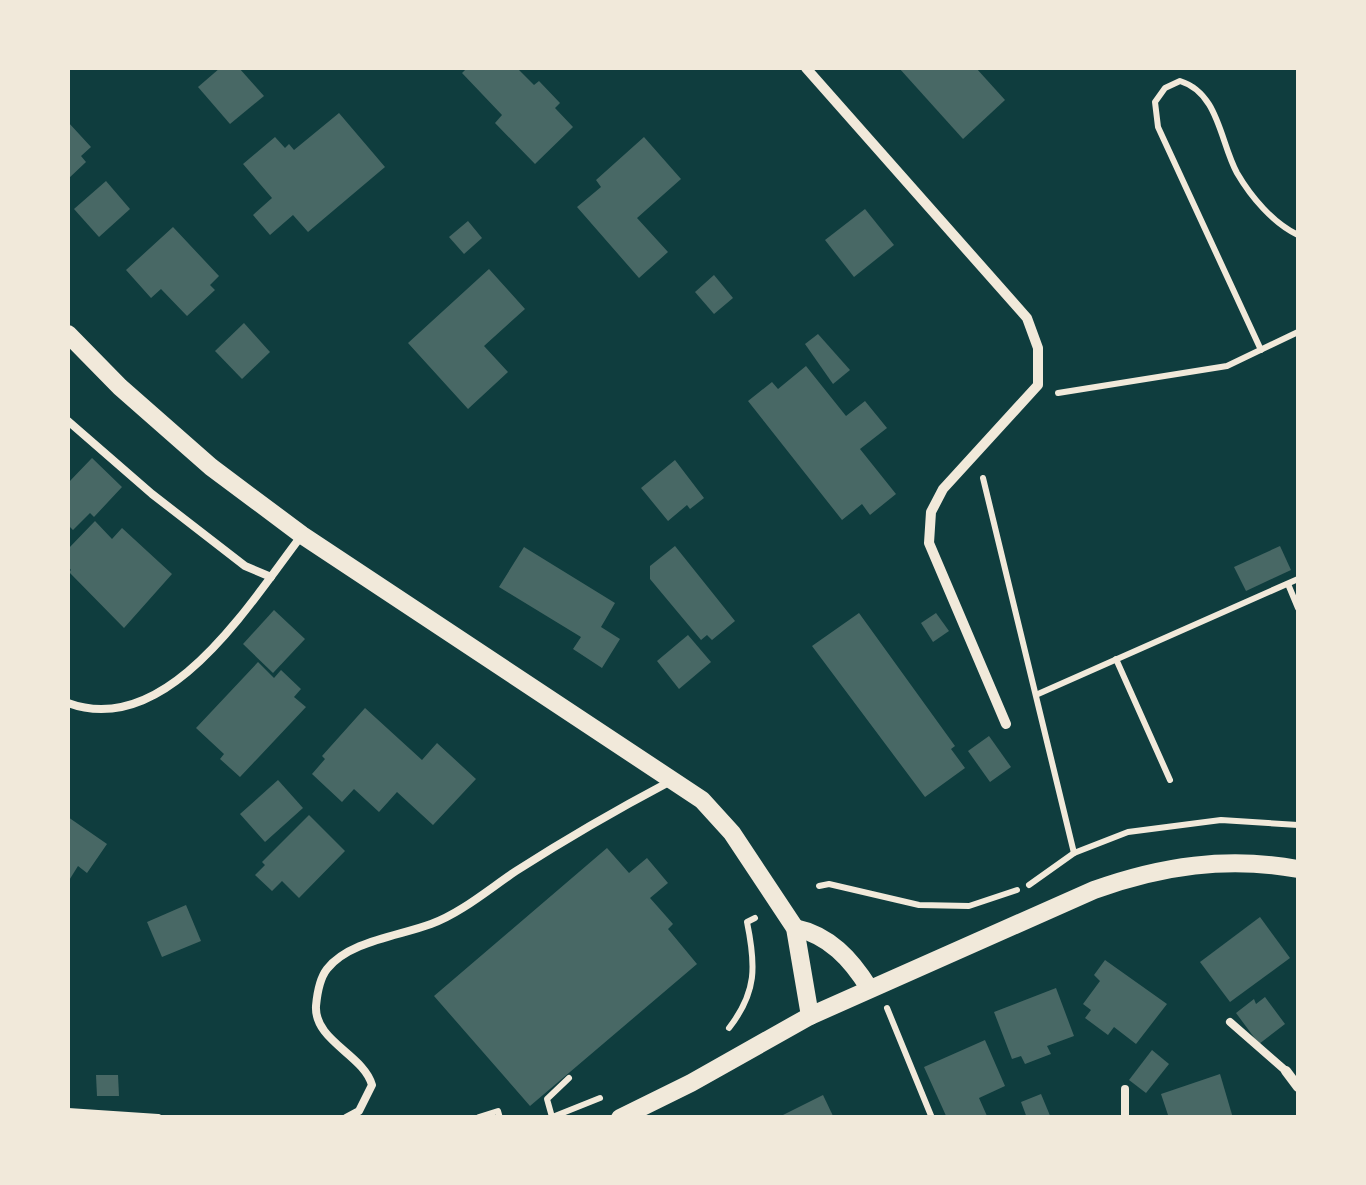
<svg xmlns="http://www.w3.org/2000/svg" width="1366" height="1185" font-family="Barlow,sans-serif">
<style>
.building{fill:#486865}
.lines{fill:none;stroke-linecap:round;stroke-linejoin:round}
.path{stroke:#f1e9da;stroke-width:6}
.service{stroke:#f1e9da;stroke-width:8}
.minor{stroke:#f1e9da;stroke-width:10}
.tertiary{stroke:#f1e9da;stroke-width:18}
</style>
<rect width="100%" height="100%" fill="#0f3d3e"/>
<!-- building -->
<g class="building">
<path d="M220 68H239L264 96 230 124 198 87Z"/>
<path d="M467 68H517L534 85 539 81 560 103 555 108 573 127 535 164 495 123 502 115 462 73Z"/>
<path d="M899 68H976L1005 100 963 139Z"/>
<path d="M339 113 385 167 308 232 293 215 270 235 253 215 272 198 243 164 275 137 285 148 289 144 294 150Z"/>
<path d="M68 122 91 147 81 156 86 162 68 179Z"/>
<path d="M644 137 681 179 637 218 668 252 639 278 577 207 601 187 596 180Z"/>
<path d="M106 181 130 209 99 237 74 209Z"/>
<path d="M865 209 894 245 854 277 825 240Z"/>
<path d="M468 221 482 238 464 254 449 237Z"/>
<path d="M173 227 219 276 210 285 215 290 187 316 161 289 151 298 126 270Z"/>
<path d="M489 269 525 309 484 346 508 372 468 409 408 343Z"/>
<path d="M714 275 733 298 714 314 695 292Z"/>
<path d="M244 323 270 352 242 379 215 351Z"/>
<path d="M818 334 850 370 833 384 805 344Z"/>
<path d="M806 366 846 416 865 401 887 428 860 449 896 494 870 515 862 504 842 520 748 401 772 382 778 389Z"/>
<path d="M92 458 122 487 94 517 90 513 73 530 68 525V483Z"/>
<path d="M675 460 704 498 690 509 687 505 668 521 641 488Z"/>
<path d="M95 521 112 539 122 528 172 574 124 628 69 572 71 570 68 566V549Z"/>
<path d="M675 546 735 621 712 640 707 635 701 640 650 579V566Z"/>
<path d="M1280 546 1291 570 1246 591 1234 567Z"/>
<path d="M524 547 615 603 601 627 620 639 602 668 573 649 581 637 499 587Z"/>
<path d="M274 610 305 639 273 673 243 644Z"/>
<path d="M859 613 955 746 951 749 965 768 925 797 812 646Z"/>
<path d="M936 613 949 631 933 642 921 623Z"/>
<path d="M688 635 711 662 679 689 657 661Z"/>
<path d="M258 662 274 678 281 670 301 689 294 697 306 707 240 777 220 759 224 754 196 728Z"/>
<path d="M365 708 422 760 437 743 476 779 433 825 397 792 379 812 354 789 342 802 312 774 325 759 322 756Z"/>
<path d="M989 736 1011 767 990 782 968 751Z"/>
<path d="M278 780 303 808 265 842 240 814Z"/>
<path d="M309 815 345 851 299 898 282 881 272 891 255 875 265 865 262 862Z"/>
<path d="M68 817 107 844 87 873 78 866 68 882Z"/>
<path d="M607 848 629 873 647 858 668 883 650 898 673 924 668 929 697 964 530 1106 434 996Z"/>
<path d="M186 905 201 941 162 957 147 922Z"/>
<path d="M1260 917 1290 958 1230 1002 1200 962Z"/>
<path d="M1105 960 1167 1004 1136 1044 1114 1027 1108 1035 1085 1018 1091 1010 1083 1004 1100 981 1094 975Z"/>
<path d="M1056 988 1074 1036 1047 1046 1051 1054 1025 1064 1021 1056 1012 1059 994 1012Z"/>
<path d="M1265 997 1285 1024 1259 1044 1236 1013 1254 999 1256 1004Z"/>
<path d="M985 1040 1005 1086 979 1098 987 1116 947 1118 924 1067Z"/>
<path d="M1152 1050 1169 1064 1146 1093 1129 1080Z"/>
<path d="M1220 1074 1233 1118H1169L1161 1094Z"/>
<path d="M96 1075H118L119 1096H97Z"/>
<path d="M1041 1094 1051 1118H1027L1021 1102Z"/>
<path d="M823 1095 834 1118H777Z"/>
</g>
<g class="lines">
<!-- path -->
<g class="path">
<path d="M1261 350 1158 127 1155 102 1165 88 1180 81C1219 93 1220 142 1237 173 1251 197 1273 223 1298 235"/>
<path d="M1058 393 1227 366 1298 332"/>
<path d="M983 478 1074 853"/>
<path d="M1288 584 1298 608"/>
<path d="M1116 659 1170 780"/>
<path d="M1038 694 1298 579"/>
<path d="M1029 885 1074 853 1128 832 1221 820 1298 825"/>
<path d="M819 886 829 884 919 905 969 906 1017 890"/>
<path d="M887 1008 932 1118"/>
<path d="M729 1028C757 992 756 966 747 922L755 918"/>
<path d="M479 1117 498 1111 500 1118"/>
<path d="M552 1117 547 1099 569 1078"/>
<path d="M550 1118 600 1098"/>
</g>
<!-- service -->
<g class="service">
<path d="M68 421 152 494 245 566 271 577"/>
<path d="M68 703C168 740 251 601 302 535"/>
<path d="M1230 1022 1286 1071"/>
<path d="M1125 1089V1118"/>
<path d="M68 1112 158 1118"/>
<path d="M346 1118 359 1111 372 1085C364 1055 314 1041 316 1006 317 995 320 978 327 969 349 941 399 936 431 924 461 913 489 889 516 871 566 839 616 810 669 782"/>
</g>
<!-- minor -->
<g class="minor">
<path d="M806 68 1027 318 1038 348V385L943 489 931 512 929 543 1006 724"/>
<path d="M1286 1071 1298 1087"/>
</g>
<!-- tertiary -->
<g class="tertiary">
<path d="M68 334 120 387 211 467 302 535 702 800 732 833 795 928 810 1016"/>
<path d="M795 928C829 935 851 959 869 988"/>
<path d="M620 1118 691 1083 810 1016 1094 890C1161 866 1227 856 1298 869"/>
</g>
</g>
<!-- border -->
<rect width="1366" height="1185" fill="none" stroke="#f1e9da" stroke-width="140"/>
</svg>
